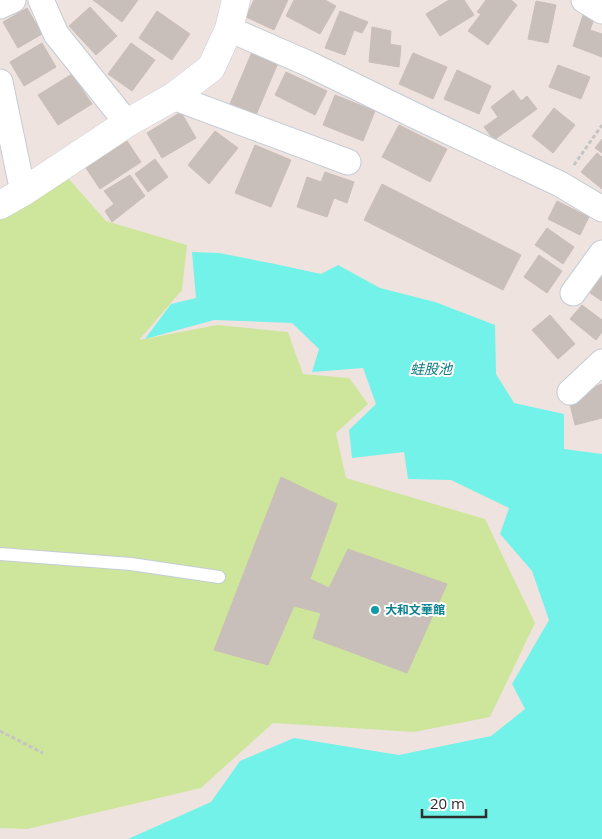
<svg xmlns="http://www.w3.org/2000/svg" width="602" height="839" font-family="'Open Sans','Noto Sans JP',sans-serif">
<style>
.green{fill:#cee69c}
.water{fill:#72f2e9}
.building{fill:#c8bfbb;stroke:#cbbeb9}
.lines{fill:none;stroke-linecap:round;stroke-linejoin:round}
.lane-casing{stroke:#c4ccd4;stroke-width:14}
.street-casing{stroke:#c4ccd4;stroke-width:27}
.secondary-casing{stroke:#c4ccd4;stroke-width:29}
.path{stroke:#c4c4c4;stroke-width:3;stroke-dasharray:4 2.5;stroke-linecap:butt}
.lane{stroke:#fff;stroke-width:12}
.street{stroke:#fff;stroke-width:25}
.secondary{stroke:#fff;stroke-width:28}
.culture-dot{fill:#0f9aa8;stroke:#fff;stroke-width:2}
.labels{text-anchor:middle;stroke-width:4;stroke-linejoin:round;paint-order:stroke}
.culture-label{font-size:12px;font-weight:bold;fill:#0d838f;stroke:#fff;text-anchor:start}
.water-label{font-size:14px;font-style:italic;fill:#0c7e7f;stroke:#fff}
</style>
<rect width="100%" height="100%" fill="#efe3e0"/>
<!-- green -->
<path class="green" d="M68 178 106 221 187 245 182 290 139 340 217 325 288 332 303 374 349 378 368 404 336 433 346 478 485 519 535 623 490 717 414 732 273 723 201 788 27 829 0 828V220Z"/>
<!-- water -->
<path class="water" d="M192 252 219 253 275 264 321 274 338 265 380 288 435 302 495 325 496 374 514 403 564 414V449L602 454V839H128L211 802 240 761 294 738 399 755 491 736 525 709 512 684 549 620 532 571 500 534 509 508 451 480 408 479 404 452 352 458 349 430 376 404 363 368 312 372 319 349 292 323 214 320 145 339 171 304 196 298Z"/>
<!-- building -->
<g class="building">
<path d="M93 0H138L122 22Z"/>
<path d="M254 0H288L274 30 246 17Z"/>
<path d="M294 0H325L336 6 320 34 286 16Z"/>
<path d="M449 0H464L474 15 440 36 426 14Z"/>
<path d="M486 0H511L517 5 488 45 468 31 481 14 477 12Z"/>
<path d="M536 1 556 5 548 43 528 39Z"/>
<path d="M90 7 117 36 96 55 69 26Z"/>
<path d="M27 8 42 34 18 48 3 22Z"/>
<path d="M157 11 190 34 172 60 139 38Z"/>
<path d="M340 11 368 22 362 33 354 30 345 55 325 48Z"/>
<path d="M584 12 595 16 590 30 602 34V57L573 46Z"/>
<path d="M372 27 391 31 390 44 401 46 399 67 369 62Z"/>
<path d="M42 43 56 67 24 86 10 62Z"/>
<path d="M131 43 155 60 132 91 108 74Z"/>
<path d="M252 52 278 63 256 115 230 104Z"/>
<path d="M413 53 447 67 433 99 399 84Z"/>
<path d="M558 65 590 77 581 99 549 87Z"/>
<path d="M457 70 491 86 479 114 444 99Z"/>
<path d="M286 72 327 91 315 115 275 95Z"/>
<path d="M72 74 92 104 58 125 38 95Z"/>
<path d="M513 90 521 101 527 96 537 109 494 140 484 127 498 117 491 107Z"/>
<path d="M335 95 375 111 363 141 323 125Z"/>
<path d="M554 108 575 125 553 153 532 136Z"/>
<path d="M181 112 196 138 162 158 147 133Z"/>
<path d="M399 125 447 149 430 182 382 157Z"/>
<path d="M215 131 238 148 209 184 188 165Z"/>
<path d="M602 139V153L595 148Z"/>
<path d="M127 141 141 162 100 189 86 168Z"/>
<path d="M255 145 291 160 271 207 235 193Z"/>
<path d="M597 153 602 157V189L581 172Z"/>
<path d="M155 159 168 177 148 192 135 174Z"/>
<path d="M325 172 354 182 347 203 334 198 327 217 297 207 307 177 321 182Z"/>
<path d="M130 175 145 196 112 222 105 211 114 204 104 191Z"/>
<path d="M382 184 521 255 503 290 364 220Z"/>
<path d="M557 201 589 217 580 235 548 219Z"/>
<path d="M547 228 574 247 563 264 535 245Z"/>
<path d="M539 255 562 271 547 293 524 277Z"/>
<path d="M601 276 602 277V301L590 293Z"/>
<path d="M582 305 602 320V332L596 340 570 319Z"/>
<path d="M550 315 575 344 558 359 532 330Z"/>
<path d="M602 384V418L575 425 568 396Z"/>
<path d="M281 477 337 504 310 579 329 588 348 549 447 584 407 673 313 638 321 613 294 606 268 665 214 650Z"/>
</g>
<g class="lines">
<!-- lane casing -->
<g class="lane-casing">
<path id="lane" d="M0 554 131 564 219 577"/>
</g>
<!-- street casing -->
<g class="street-casing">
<g id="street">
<path d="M41 0 56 34 127 123"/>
<path d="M584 0 602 11"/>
<path d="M0 6 13 0"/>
<path d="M229 29 309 64 422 119 560 184 602 209"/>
<path d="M0 82 23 192"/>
<path d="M173 97 348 162"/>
<path d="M573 293 602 253"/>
<path d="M570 392 602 362"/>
</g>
</g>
<!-- secondary casing -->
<g class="secondary-casing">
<path id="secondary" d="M0 205 23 192 127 123 173 97 211 68 229 29 236 0"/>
</g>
<!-- path -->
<g class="path">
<path d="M574 165 602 125"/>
<path d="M0 731 43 753"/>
</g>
<!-- lane -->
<use href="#lane" class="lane"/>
<!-- street -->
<use href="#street" class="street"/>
<!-- secondary -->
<use href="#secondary" class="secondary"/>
</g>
<!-- markers -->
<circle class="culture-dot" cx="375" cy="610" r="5"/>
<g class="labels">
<!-- culture labels -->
<g class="culture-label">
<text x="385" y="614">大和文華館</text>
</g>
<!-- water labels -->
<g class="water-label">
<text x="431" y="374">蛙股池</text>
</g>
</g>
<!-- scale -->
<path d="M422 809v8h64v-8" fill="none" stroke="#2d2d2d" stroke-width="2.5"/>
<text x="430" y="809" font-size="15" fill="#2d2d2d" stroke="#ffffff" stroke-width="4" paint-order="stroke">20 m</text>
</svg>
